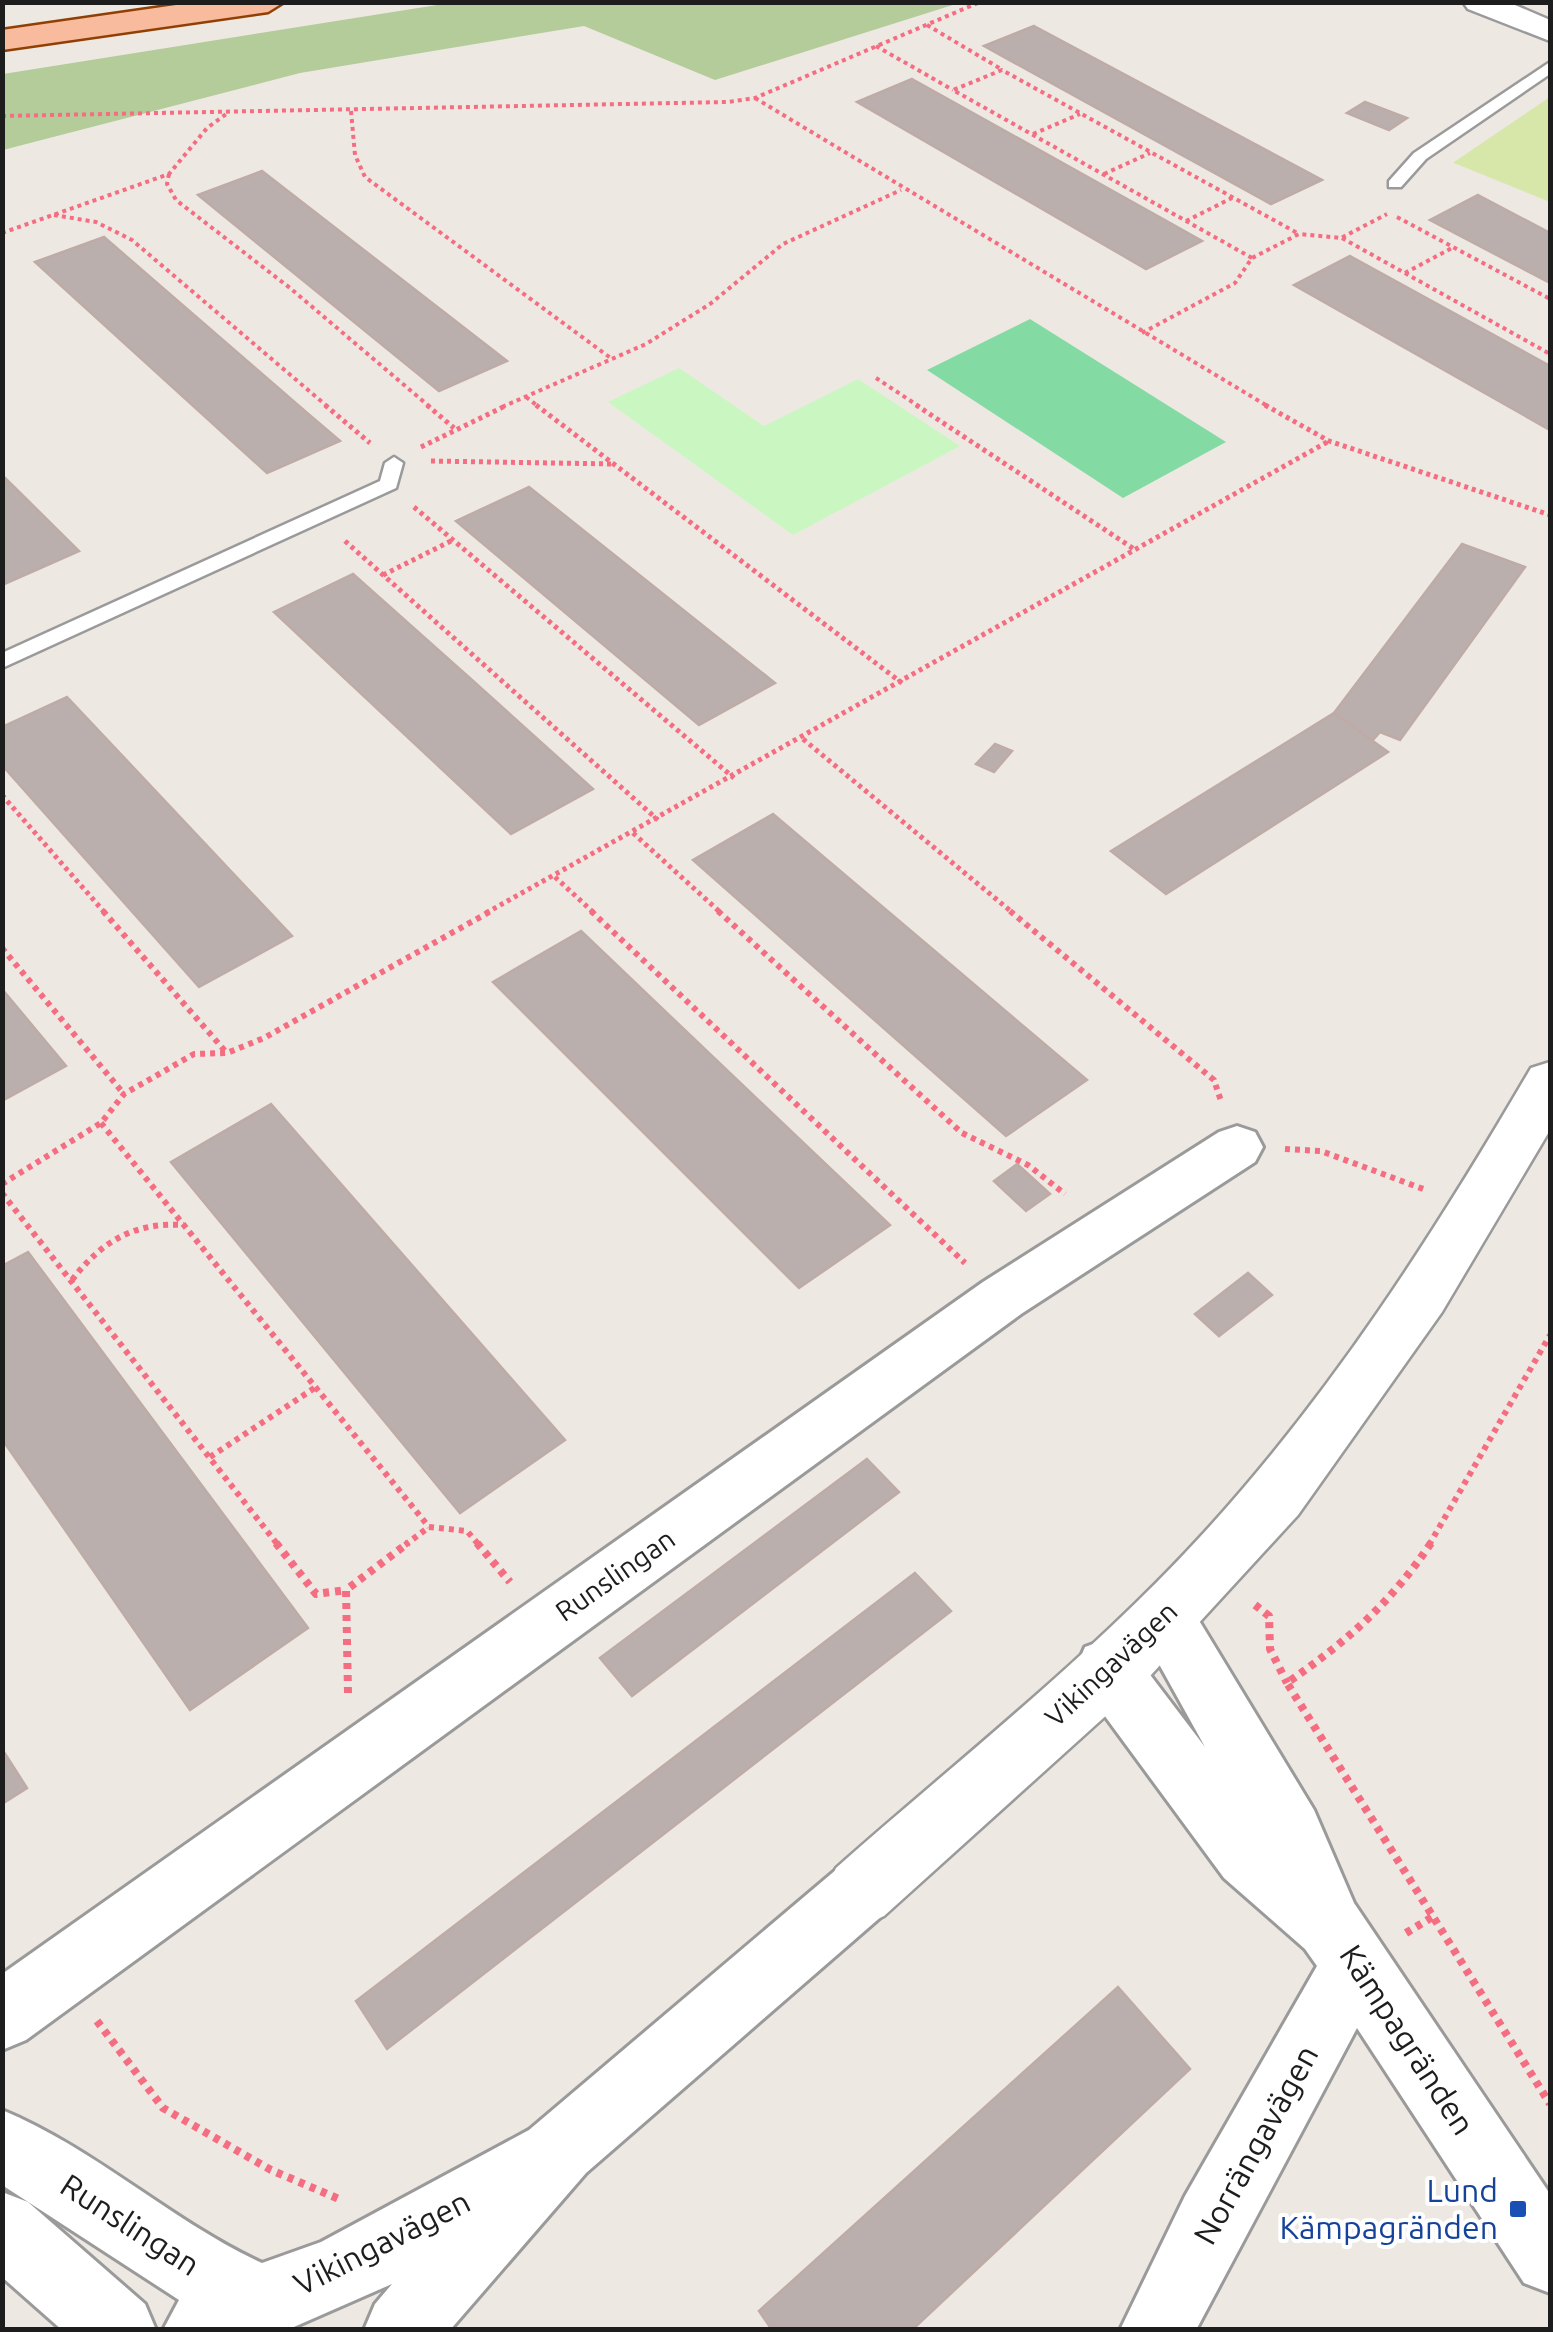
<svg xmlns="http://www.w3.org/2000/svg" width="1553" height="2332" font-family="Ubuntu,sans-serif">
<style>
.grass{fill:#d7e7aa}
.forest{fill:#b4cc99}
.park{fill:#caf7c1}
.pitch{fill:#83dba3}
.building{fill:#baafad;stroke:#bfaba6;stroke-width:2.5}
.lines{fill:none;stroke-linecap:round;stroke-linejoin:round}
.service-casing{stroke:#9a9a9a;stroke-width:5}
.minor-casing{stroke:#9a9a9a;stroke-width:6}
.tertiary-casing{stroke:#9a9a9a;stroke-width:5}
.primary-casing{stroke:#914005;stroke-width:5}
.path-far3{stroke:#f56d80;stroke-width:4;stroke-dasharray:4 4;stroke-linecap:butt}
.path-far2{stroke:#f56d80;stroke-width:5;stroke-dasharray:4 4;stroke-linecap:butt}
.path-far1{stroke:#f56d80;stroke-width:6;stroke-dasharray:5 5;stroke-linecap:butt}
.path{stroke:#f56d80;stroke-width:8;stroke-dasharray:6 6;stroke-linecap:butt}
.service{fill:#fff;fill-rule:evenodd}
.minor{fill:#fff;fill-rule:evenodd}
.tertiary{fill:#fff;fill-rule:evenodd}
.primary{fill:#f9bb9d;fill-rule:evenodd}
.transit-dot{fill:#1a4fb4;stroke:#fff;stroke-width:4}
.labels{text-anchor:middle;stroke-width:8;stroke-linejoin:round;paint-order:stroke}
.street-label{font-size:28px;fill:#1d1d1d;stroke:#fff}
.near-street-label{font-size:32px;fill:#1d1d1d;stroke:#fff}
.near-transit-label{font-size:32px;fill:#164399;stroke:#fff;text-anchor:end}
</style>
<rect width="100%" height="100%" fill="#eee8e3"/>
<!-- grass -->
<path class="grass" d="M1550 97V202L1454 163V162Z"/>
<!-- forest -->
<path class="forest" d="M456 2H959V3L715 80 584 26 300 73 3 150V74Z"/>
<!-- park -->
<path class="park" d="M679 368 764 426 858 379 960 446 793 535 608 402Z"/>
<!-- pitch -->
<path class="pitch" d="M1030 319 1226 442 1123 498 927 370Z"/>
<!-- building -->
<g class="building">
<path d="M1034 26 1322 180 1271 204 984 46Z"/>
<path d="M912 79 1172 224 1202 241 1146 269 857 102Z"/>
<path d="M1365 102 1407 118 1389 130 1347 113Z"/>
<path d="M262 171 507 361 439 391 198 195Z"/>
<path d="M1478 195 1550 233V283L1430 220Z"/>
<path d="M104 237 306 412 340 441 267 473 35 262Z"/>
<path d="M1350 256 1550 366V430L1294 285Z"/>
<path d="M2 475 79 551 2 585Z"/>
<path d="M529 487 775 683 699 725 456 521Z"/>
<path d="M1462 544 1525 567 1400 740 1380 732 1372 741 1334 713Z"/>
<path d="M353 574 472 680 593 789 511 834 274 612Z"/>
<path d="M67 697 292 936 199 987 2 765V727Z"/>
<path d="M1334 713 1388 752 1166 894 1111 851Z"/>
<path d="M995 744 1012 751 994 772 976 764Z"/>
<path d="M773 814 1087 1080 1006 1136 693 860Z"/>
<path d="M581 931 733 1076 890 1225 799 1288 493 982Z"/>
<path d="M2 989 66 1066 2 1101Z"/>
<path d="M271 1104 565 1440 460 1513 171 1162Z"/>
<path d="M1017 1164 1050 1194 1026 1211 994 1181Z"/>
<path d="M28 1252 308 1628 190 1710 2 1439V1266Z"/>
<path d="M1248 1273 1272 1295 1219 1336 1195 1314Z"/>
<path d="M867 1459 899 1492 632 1696 600 1658Z"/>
<path d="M915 1573 951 1611 387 2049 356 2001Z"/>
<path d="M2 1749 27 1788 2 1804Z"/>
<path d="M1118 1987 1190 2069 912 2330H772L759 2311Z"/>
</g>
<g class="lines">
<!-- service casing -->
<g class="service-casing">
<g id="service">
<path d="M1550 62V74L1426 159 1401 187H1389V181L1414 153Z"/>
<path d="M394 457 403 463 396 488 2 668V653L380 481 385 463Z"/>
</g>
</g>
<!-- minor casing -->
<g class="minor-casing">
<g id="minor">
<path d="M1237 1126 1255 1132 1263 1147 1255 1162 1021 1314 26 2040 2 2050V1974L983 1282 1219 1132Z"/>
<path d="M1164 1591 1186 1599 1314 1810 1354 1903 1550 2194V2293L1524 2283 1357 2028 1196 2330H1120L1185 2196 1317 1966 1305 1949 1224 1878 1085 1689 1076 1668 1085 1647 1107 1639 1129 1647 1205 1747 1134 1619 1142 1599Z"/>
<path d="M860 1859 883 1869 893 1892 883 1915 586 2173 450 2330H364L375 2304 392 2284 287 2330H163L179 2300 2 2185V2110C96 2149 171 2221 262 2263L321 2242 529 2130 837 1869Z"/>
<path d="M2 2192 28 2202 145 2304 156 2330H62L2 2277Z"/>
</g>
</g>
<!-- tertiary casing -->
<g class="tertiary-casing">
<g id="tertiary">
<path d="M1463 2H1508L1550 20V41L1468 9Z"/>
<path d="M1550 1062V1130L1442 1312 1298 1515 1151 1675 884 1916 860 1927 836 1916 825 1892 836 1868C958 1760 1089 1658 1200 1537 1330 1396 1434 1234 1531 1068Z"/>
</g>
</g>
<!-- primary casing -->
<g class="primary-casing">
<path id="primary" d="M197 2H284L268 12 2 50V30Z"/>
</g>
<!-- path-far3 -->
<g class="path-far3">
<path d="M927 25 1001 69"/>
<path d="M876 46 953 90"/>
<path d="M755 98 1269 407"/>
<path d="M351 111 355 155 365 177 612 359"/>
<path d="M2 116 728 102 755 98 980 2"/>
<path d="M1033 134 1080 114"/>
<path d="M169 174 167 184 176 200 290 288 430 407"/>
<path d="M1104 174 1150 153"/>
<path d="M54 215 96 222 132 240 328 407"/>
<path d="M1397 217 1550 299"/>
<path d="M1186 221 1232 198"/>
<path d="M2 233 169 174 207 128 229 112"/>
<path d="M1342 238 1550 354"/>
<path d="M1252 258 953 90 1002 70 1299 234"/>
<path d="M1405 273 1452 248"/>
<path d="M1142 333 1235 283 1252 258 1299 234 1341 238 1387 214"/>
<path d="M876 378 920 407"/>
<path d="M526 397 539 407"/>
<path d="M502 407 646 344 710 304 783 244 901 190"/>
</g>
<!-- path-far2 -->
<g class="path-far2">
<path d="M325 405 370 443"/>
<path d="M427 405 454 428"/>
<path d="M536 405 902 683"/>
<path d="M916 405 1134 549"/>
<path d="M1265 405 1329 441 1550 515"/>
<path d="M421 447 507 405"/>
<path d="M431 461 614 464"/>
<path d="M414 507 734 778"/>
<path d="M345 541 658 820"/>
<path d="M383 575 453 540"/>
<path d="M803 739 1013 913"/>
<path d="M2 795 105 913"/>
<path d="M633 833 721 913"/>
<path d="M555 877 594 913"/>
<path d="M486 913 1329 441"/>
</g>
<!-- path-far1 -->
<g class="path-far1">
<path d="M103 911 226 1052"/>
<path d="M591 911 965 1263"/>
<path d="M718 911 962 1133 1028 1165 1065 1194"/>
<path d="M1010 911 1214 1080 1221 1101"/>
<path d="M2 948 124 1094"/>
<path d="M101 1123 429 1527"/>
<path d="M1285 1149 1321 1151 1426 1190"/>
<path d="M2 1184 101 1123 124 1094 194 1054 227 1053 264 1038 491 911"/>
<path d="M2 1193 278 1545"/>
<path d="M72 1280C102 1241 134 1222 184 1225"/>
<path d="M210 1457 316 1387"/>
<path d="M405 1545 429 1527 467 1531 479 1545"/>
<path d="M1429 1545 1550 1335"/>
</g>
<!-- path -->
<g class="path">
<path d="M276 1543 316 1594 346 1590"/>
<path d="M477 1543 510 1582"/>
<path d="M1431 1543C1390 1604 1347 1641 1287 1683L1550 2104"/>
<path d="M1255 1605 1269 1616 1270 1649 1287 1683"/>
<path d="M348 1693 346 1590 408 1543"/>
<path d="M1406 1933 1434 1916"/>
<path d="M97 2021 163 2108 271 2170 339 2199"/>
</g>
<!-- service -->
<use href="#service" class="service"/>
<!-- minor -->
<use href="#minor" class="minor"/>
<!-- tertiary -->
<use href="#tertiary" class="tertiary"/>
<!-- primary -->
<use href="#primary" class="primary"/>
</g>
<!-- markers -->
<rect class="transit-dot" x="1508" y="2199" width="20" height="20" rx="5"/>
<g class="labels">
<!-- street labels -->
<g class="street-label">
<text transform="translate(615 1575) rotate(-35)" y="10">Runslingan</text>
<text transform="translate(1111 1664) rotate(-43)" y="10">Vikingavägen</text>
</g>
<!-- near-street labels -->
<g class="near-street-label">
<text transform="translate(1407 2040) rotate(57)" y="11">Kämpagränden</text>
<text transform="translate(1256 2145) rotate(-61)" y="11">Norrängavägen</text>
<text transform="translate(130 2225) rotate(33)" y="11">Runslingan</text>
<text transform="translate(382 2243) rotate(-27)" y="11">Vikingavägen</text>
</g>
<!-- near-transit labels -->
<g class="near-transit-label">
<text x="1498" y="2202">Lund<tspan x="1498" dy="37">Kämpagränden</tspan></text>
</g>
</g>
<!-- border -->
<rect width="1553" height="2332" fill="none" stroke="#1d1d1d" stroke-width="10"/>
</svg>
